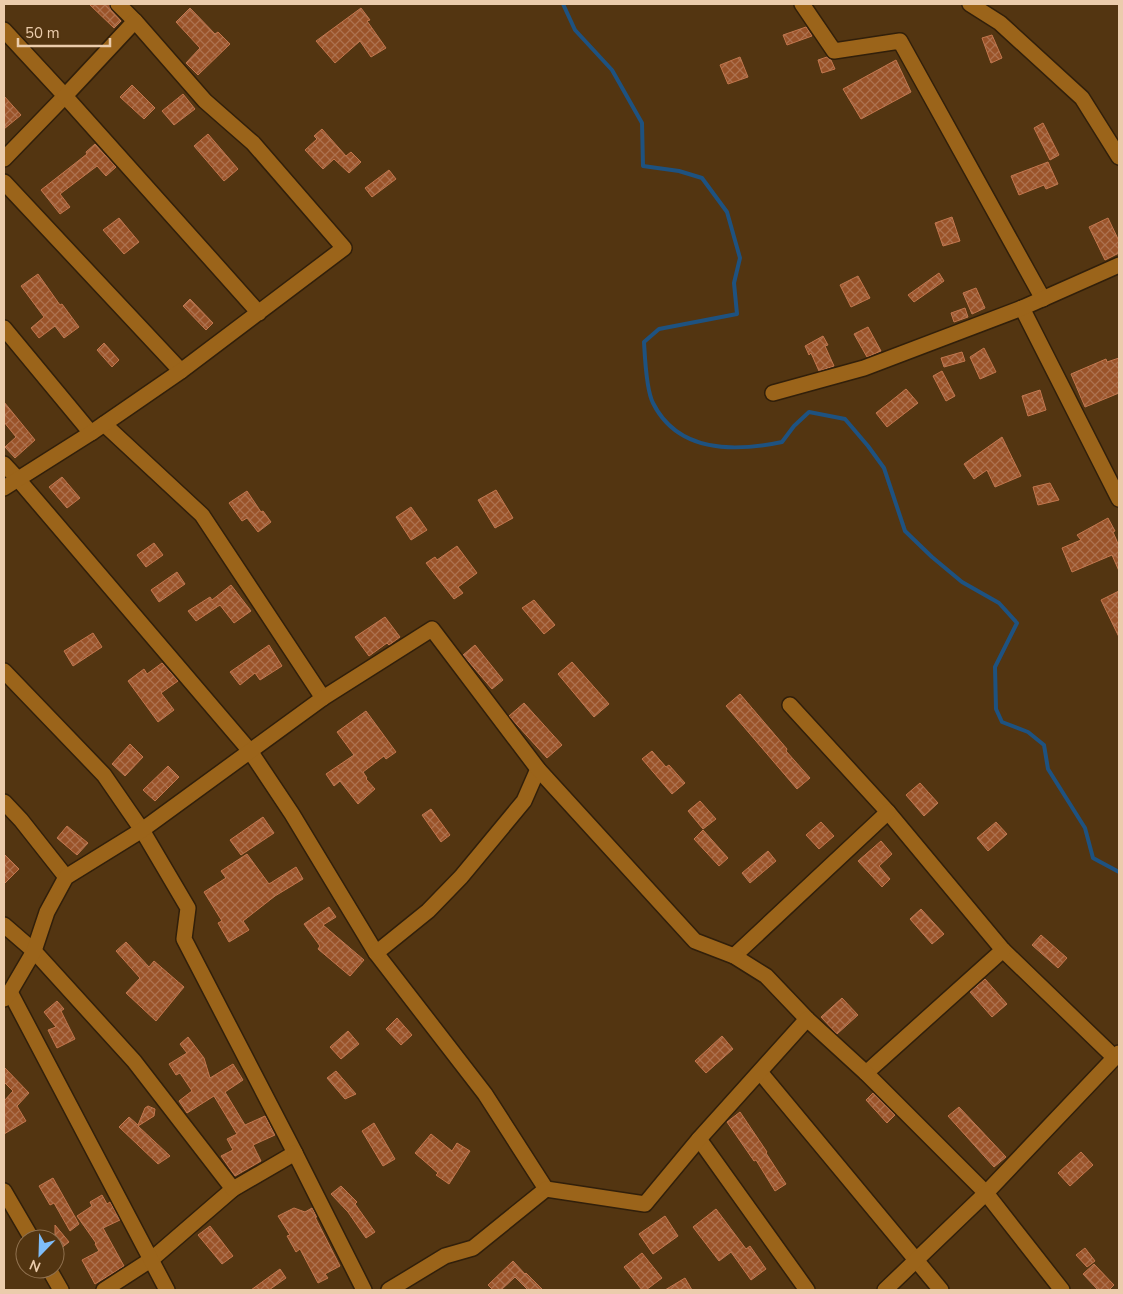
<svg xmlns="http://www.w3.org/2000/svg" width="1123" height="1294" font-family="'Nunito Sans',sans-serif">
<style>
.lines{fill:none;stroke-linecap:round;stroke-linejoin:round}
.stream{stroke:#1e5280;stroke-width:4}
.building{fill:url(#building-cross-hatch);stroke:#c2774e}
.minor-casing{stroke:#311f0a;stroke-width:18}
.minor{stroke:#9b641a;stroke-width:15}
</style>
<defs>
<pattern id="building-cross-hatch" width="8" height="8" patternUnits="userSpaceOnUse" patternTransform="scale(1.25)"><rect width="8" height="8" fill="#9a5329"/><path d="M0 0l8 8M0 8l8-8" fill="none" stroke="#ad724f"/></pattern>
</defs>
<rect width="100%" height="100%" fill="#533511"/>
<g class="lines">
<!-- stream -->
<path class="stream" d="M563 4 575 30 612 70 642 123 643 166 679 171 702 178 727 212 740 258 734 283 737 314 659 329 644 342C645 358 646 390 653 403 678 453 734 452 782 442L794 426 809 412 845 419 868 446 884 468 905 531 932 557 962 582 999 603 1017 623 995 667 996 709 1002 722 1028 732 1044 745 1048 769 1085 828 1093 858 1119 872"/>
</g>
<!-- building -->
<g class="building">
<path d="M89 4H109L111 10 121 21 114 28Z"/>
<path d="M190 8 215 34 218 32 230 44 198 75 186 63 200 48 176 22Z"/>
<path d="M361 8 370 20 367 21 386 48 371 57 360 41 335 63 316 41Z"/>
<path d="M806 27 812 36 787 45 783 35Z"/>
<path d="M992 35 1002 58 991 63 982 38Z"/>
<path d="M740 57 748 77 728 84 720 65Z"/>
<path d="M827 57 831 60 835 69 822 73 818 60Z"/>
<path d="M896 60 911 92 861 119 843 89Z"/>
<path d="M132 85 155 108 144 119 120 97Z"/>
<path d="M183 94 195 109 174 125 162 111Z"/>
<path d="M4 96 21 115 4 129Z"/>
<path d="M1043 123 1059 155 1050 160 1034 128Z"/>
<path d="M322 129 346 156 351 152 361 162 349 173 334 159 323 169 305 150 317 139 314 136Z"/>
<path d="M208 134 238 169 224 181 194 146Z"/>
<path d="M95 144 116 167 106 176 97 166 60 194 70 207 60 214 41 190 87 154 86 152Z"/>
<path d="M1048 162 1058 184 1046 189 1044 185 1019 195 1011 176Z"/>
<path d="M389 170 396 179 372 197 365 188Z"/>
<path d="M952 217 960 241 943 246 935 223Z"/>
<path d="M119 218 139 242 124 254 103 230Z"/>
<path d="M1108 218 1119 241V253L1105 260 1089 227Z"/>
<path d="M939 273 944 281 914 302 908 295Z"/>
<path d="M38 274 60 305 62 304 79 327 64 338 55 326 39 338 31 328 44 317 21 286Z"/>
<path d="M858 276 870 298 851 307 840 285Z"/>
<path d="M976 288 985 308 972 314 963 293Z"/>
<path d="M190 299 213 323 206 330 183 306Z"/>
<path d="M965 308 968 317 954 322 951 313Z"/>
<path d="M868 327 881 351 867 357 854 334Z"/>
<path d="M823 336 828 345 825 346 834 366 819 371 811 353 809 355 805 346Z"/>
<path d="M104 343 119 360 112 367 97 350Z"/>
<path d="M984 348 996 372 980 379 970 357Z"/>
<path d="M962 352 965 361 944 367 941 358Z"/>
<path d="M1119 358V393L1085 407 1071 374 1106 359 1107 362Z"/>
<path d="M942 371 955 396 946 401 933 376Z"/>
<path d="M906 389 918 403 887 427 876 413Z"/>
<path d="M1040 390 1046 410 1028 416 1022 396Z"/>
<path d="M4 402 35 440 15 458 5 447 16 437 4 422Z"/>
<path d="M1002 437 1021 476 995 487 987 470 974 479 964 464Z"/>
<path d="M62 477 80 498 67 508 49 487Z"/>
<path d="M1050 483 1059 500 1038 505 1033 487Z"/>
<path d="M496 490 513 518 495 528 478 500Z"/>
<path d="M247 491 261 512 263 511 271 522 258 532 247 518 242 521 229 503Z"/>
<path d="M411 507 427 530 411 540 396 517Z"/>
<path d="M1108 518 1115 531 1113 532 1119 546V571L1112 555 1072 572 1062 548 1081 540 1077 535Z"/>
<path d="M154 543 163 555 146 567 137 555Z"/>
<path d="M457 546 477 573 458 587 463 593 454 599 426 563 435 557 437 560Z"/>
<path d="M177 572 185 584 159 602 151 590Z"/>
<path d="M231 585 251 611 234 623 220 605 196 621 188 611 210 597 212 600Z"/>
<path d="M1119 591V637L1101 600Z"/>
<path d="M534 600 555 625 544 634 522 608Z"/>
<path d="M385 617 400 637 389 645 387 643 369 656 355 637Z"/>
<path d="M93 633 102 647 73 666 64 651Z"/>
<path d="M269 645 282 666 260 680 255 673 240 685 230 672Z"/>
<path d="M475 645 503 680 492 689 463 655Z"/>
<path d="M572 662 609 704 594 717 558 674Z"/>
<path d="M162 663 178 681 161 693 174 710 158 722 128 681 144 669 147 674Z"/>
<path d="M740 694 787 749 786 751 810 778 797 789 726 706Z"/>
<path d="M524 703 562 745 547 758 509 716Z"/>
<path d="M366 711 396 752 386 759 384 756 363 772 367 778 366 779 375 789 358 804 340 781 334 786 326 774 354 755 337 732Z"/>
<path d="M130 744 143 757 125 776 112 764Z"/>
<path d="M652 751 666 767 669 765 685 783 672 794 642 759Z"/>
<path d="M168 766 179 777 155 801 143 790Z"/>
<path d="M920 783 938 803 924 816 906 795Z"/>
<path d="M700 801 716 819 703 829 688 811Z"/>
<path d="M431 809 450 835 441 842 422 815Z"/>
<path d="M263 817 274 833 241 855 230 840Z"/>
<path d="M821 822 834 836 819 849 806 835Z"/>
<path d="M996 822 1007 834 988 851 977 838Z"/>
<path d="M67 826 88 843 77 855 57 838Z"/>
<path d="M703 830 728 858 719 866 694 839Z"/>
<path d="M881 841 892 854 879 866 890 879 882 887 858 861Z"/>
<path d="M768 851 776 861 750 883 742 873Z"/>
<path d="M4 854 19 869 4 884Z"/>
<path d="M247 854 269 884 296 867 303 879 275 896 243 921 249 930 229 942 218 923 222 921 204 892 226 878 221 871Z"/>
<path d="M329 907 336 917 323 925 364 960 350 976 318 949 320 946 304 924Z"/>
<path d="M921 909 944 934 932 944 910 919Z"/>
<path d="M1041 935 1067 958 1058 968 1032 945Z"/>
<path d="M126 942 149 967 154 961 184 987 156 1021 126 993 140 978 116 951Z"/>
<path d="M985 979 1007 1004 992 1017 970 992Z"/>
<path d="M842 998 858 1015 837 1034 821 1017Z"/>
<path d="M57 1001 64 1009 61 1011 75 1039 57 1048 48 1030 56 1027 44 1012Z"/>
<path d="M397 1018 412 1035 401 1045 386 1029Z"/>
<path d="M348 1031 359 1044 341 1059 330 1047Z"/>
<path d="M722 1036 733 1049 706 1073 695 1061Z"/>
<path d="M188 1037 204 1058 210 1078 233 1064 243 1080 225 1092 245 1125 265 1116 275 1135 253 1145 261 1161 235 1176 221 1156 233 1150 227 1139 237 1134 214 1096 187 1113 179 1101 192 1091 180 1073 176 1075 169 1064 187 1053 180 1044Z"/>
<path d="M4 1067 29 1093 17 1106 26 1121 4 1134V1101L13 1091 4 1082Z"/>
<path d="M336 1071 356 1094 345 1099 327 1078Z"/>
<path d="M873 1093 895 1115 887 1123 866 1100Z"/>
<path d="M148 1106 155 1109 154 1116 138 1126 170 1156 158 1164 119 1127 129 1117 138 1125 145 1108Z"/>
<path d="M959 1107 1006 1157 994 1167 948 1116Z"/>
<path d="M740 1112 767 1152 766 1153 786 1184 775 1191 756 1160 754 1161 727 1122Z"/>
<path d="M374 1123 395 1159 383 1166 362 1131Z"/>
<path d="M431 1134 452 1151 457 1143 470 1151 449 1184 436 1175 438 1173 415 1153Z"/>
<path d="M1081 1152 1093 1165 1070 1186 1058 1173Z"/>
<path d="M53 1178 79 1224 70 1231 54 1203 50 1205 39 1186Z"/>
<path d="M341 1186 357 1202 355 1204 375 1232 366 1238 348 1212 331 1194Z"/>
<path d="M102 1195 107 1204 110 1202 120 1220 103 1228 124 1266 95 1284 82 1260 99 1251 95 1244 96 1243 77 1216 92 1206 90 1202Z"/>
<path d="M294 1208 305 1212 312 1208 317 1217H315L340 1266 325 1274 328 1278 318 1283 300 1249 296 1252 287 1236 290 1235 278 1216Z"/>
<path d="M716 1209 746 1249 750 1246 766 1269 751 1280 731 1252 719 1261 693 1227Z"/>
<path d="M665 1216 678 1236 653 1254 639 1234Z"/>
<path d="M55 1225 69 1242 55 1253Z"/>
<path d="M210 1226 233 1256 222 1264 198 1235Z"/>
<path d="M1085 1248 1095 1261 1087 1267 1076 1255Z"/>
<path d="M642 1253 662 1278 646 1290H642L624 1267Z"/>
<path d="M513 1261 525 1274 526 1273 543 1290H528L515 1277 501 1290H493L488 1285Z"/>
<path d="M1094 1264 1114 1285 1109 1290H1098L1083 1274Z"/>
<path d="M280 1269 286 1278 269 1290H251Z"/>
<path d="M685 1278 692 1290H665Z"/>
</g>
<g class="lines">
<!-- minor casing -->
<g class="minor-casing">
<g id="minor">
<path d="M118 4 135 21"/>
<path d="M802 4 834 51 900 41 1043 299"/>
<path d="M970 4 1000 23 1082 98 1119 157"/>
<path d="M4 30 65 96 4 159"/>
<path d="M4 182 181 371"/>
<path d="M1022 308 1119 499"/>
<path d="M4 328 91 433"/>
<path d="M773 393 864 368 1022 308 1119 265"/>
<path d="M104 424 202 515 323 698"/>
<path d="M4 464 17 478 250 751 292 814 376 953 485 1094 546 1189"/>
<path d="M4 488 91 433 181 371 344 248 253 143 205 101 135 21 65 96 259 313"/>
<path d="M4 671 104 775 142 830 188 908 184 939 295 1153 233 1189 152 1259 104 1290"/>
<path d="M790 705 888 812 1003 950 1114 1057"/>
<path d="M4 802 21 820 66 877"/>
<path d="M4 925 34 951 134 1061 233 1189"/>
<path d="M376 953 428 911 461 877 524 801 538 769"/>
<path d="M734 956 888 812"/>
<path d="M10 992 167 1290"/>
<path d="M4 999 10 992 34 951 47 912 66 877 142 830 323 698 432 629 538 769 695 941 734 956 766 976 807 1019"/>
<path d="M760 1072 941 1290"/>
<path d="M866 1073 1003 950"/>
<path d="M699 1139 807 1290"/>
<path d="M295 1153 364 1290"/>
<path d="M4 1191 32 1239"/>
<path d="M49 1269 61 1290"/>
<path d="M389 1290 445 1256 473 1248 546 1189 645 1204 699 1139 807 1019 866 1073 986 1193 1062 1290"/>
<path d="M885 1290 986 1193 1119 1053"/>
</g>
</g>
<!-- minor -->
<use href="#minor" class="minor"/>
</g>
<!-- border -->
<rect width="1123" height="1294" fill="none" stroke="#ebccac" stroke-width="10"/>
<!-- north arrow -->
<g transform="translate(40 1254) rotate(203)"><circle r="24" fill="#533511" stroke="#90714f"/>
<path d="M0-4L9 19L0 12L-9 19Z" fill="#7fbdf9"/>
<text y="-8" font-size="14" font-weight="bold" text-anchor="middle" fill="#ebccac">N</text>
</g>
<!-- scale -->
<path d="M18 38v8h92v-8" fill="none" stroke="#ebccac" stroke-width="2.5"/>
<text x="25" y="38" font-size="15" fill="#ebccac" stroke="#533511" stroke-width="4" paint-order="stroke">50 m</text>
</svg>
